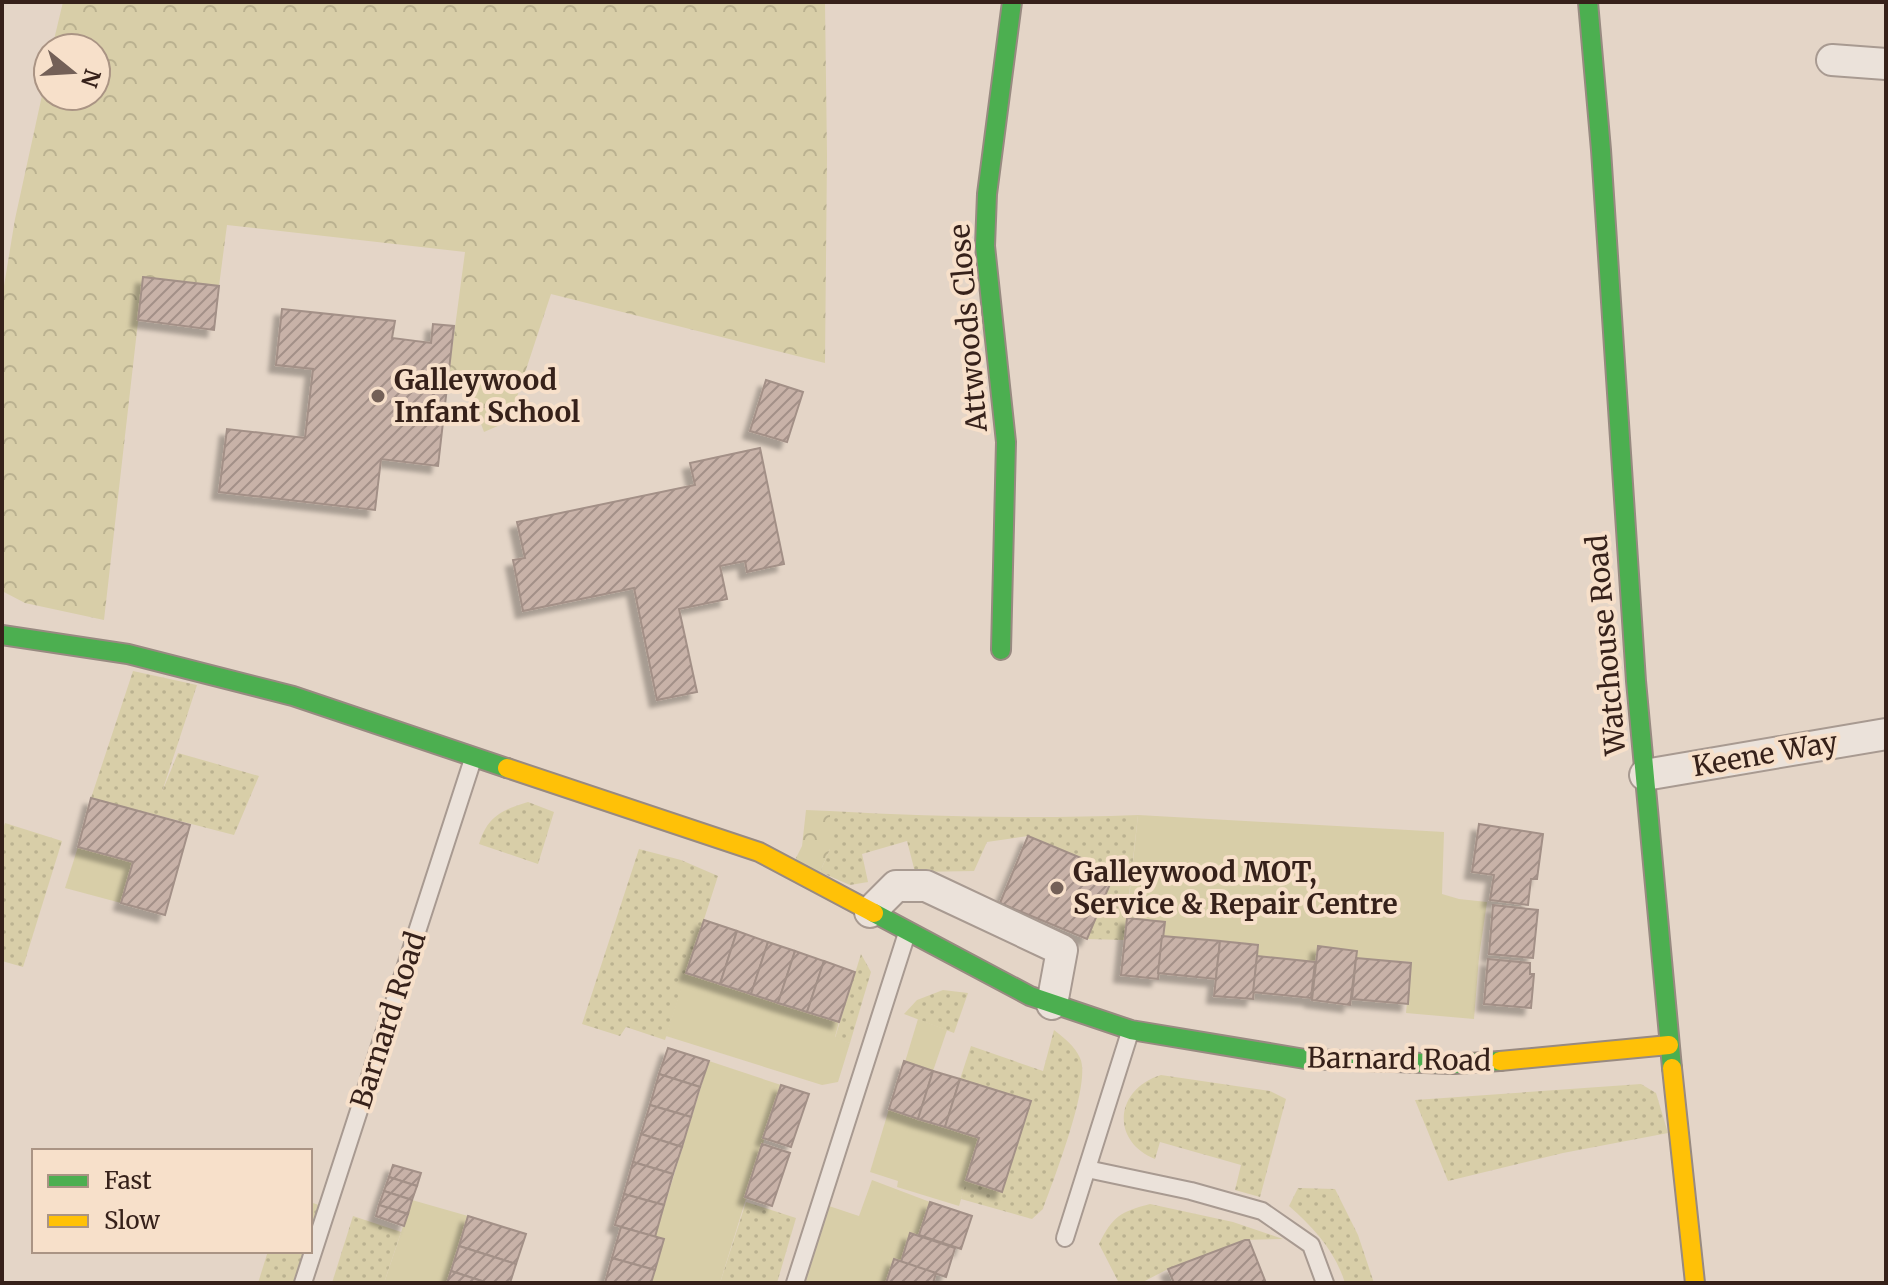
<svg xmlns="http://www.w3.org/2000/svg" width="1888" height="1285" font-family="Merriweather,serif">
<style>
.grass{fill:url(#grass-dots)}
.forest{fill:url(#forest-crowns)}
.garden{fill:#d8cea8}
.building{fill:url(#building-hatch);stroke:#a39087;stroke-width:2;filter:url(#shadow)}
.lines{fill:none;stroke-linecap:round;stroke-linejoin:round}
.lane-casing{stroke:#a89a91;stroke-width:20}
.street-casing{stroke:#a89a91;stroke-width:34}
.fast-casing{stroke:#988a81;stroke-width:22}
.slow-casing{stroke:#988a81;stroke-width:22}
.lane{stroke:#ebe2da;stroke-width:16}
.street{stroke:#ebe2da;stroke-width:30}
.fast{stroke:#4caf50;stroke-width:18}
.slow{stroke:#ffc107;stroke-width:18}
.poi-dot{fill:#736057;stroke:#f7e0ca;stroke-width:3}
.labels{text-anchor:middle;stroke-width:8;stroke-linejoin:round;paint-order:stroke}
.street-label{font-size:28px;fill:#36211a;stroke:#f7e0ca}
.poi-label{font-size:28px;font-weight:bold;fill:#36211a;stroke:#f7e0ca;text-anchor:start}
</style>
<defs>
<pattern id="grass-dots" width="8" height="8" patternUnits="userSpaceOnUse" patternTransform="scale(2)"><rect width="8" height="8" fill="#d8cea8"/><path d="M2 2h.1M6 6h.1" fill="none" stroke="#bab190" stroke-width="1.8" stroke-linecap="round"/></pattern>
<pattern id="forest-crowns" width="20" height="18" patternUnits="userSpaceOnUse" patternTransform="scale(2)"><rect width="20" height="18" fill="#d8cea8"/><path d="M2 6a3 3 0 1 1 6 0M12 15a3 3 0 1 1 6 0" fill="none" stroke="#bab190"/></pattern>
<pattern id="building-hatch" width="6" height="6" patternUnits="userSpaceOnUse" patternTransform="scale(2)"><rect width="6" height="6" fill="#c8b2a8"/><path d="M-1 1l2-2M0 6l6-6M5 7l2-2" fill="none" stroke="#a39088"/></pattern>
<filter id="shadow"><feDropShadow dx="-7" dy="7" stdDeviation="2" flood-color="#0004"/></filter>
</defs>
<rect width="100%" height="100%" fill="#e4d5c7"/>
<!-- grass -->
<g class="grass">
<path d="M133 671 197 685 162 792 178 753 259 776 234 835 91 798Z"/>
<path d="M528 802 554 812 538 864 479 844C487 817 501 810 528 802Z"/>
<path d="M830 811C933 817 1035 819 1138 815L1124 940 1087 939 1114 872 1028 836 987 842 974 871 915 872 907 841 862 854 868 882 850 885 820 872 830 849Z"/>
<path d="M5 823 62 841 23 967 2 961V832Z"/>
<path d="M639 849 681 860 718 876 665 1040 626 1027 620 1036 582 1024Z"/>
<path d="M861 954 871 972 850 1043 835 1038Z"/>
<path d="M943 990 968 993 954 1033 904 1014 917 1000Z"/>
<path d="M1054 1030C1064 1038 1075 1046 1080 1058 1092 1082 1053 1181 1043 1209L1032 1219 961 1199 966 1180 1002 1191 1030 1102 960 1079 971 1046 1043 1071Z"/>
<path d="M1161 1075 1270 1091 1286 1099 1260 1197 1235 1190 1241 1165 1160 1142 1155 1159C1110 1141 1115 1089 1161 1075Z"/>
<path d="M1641 1084 1656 1093 1668 1133 1563 1153 1448 1181 1415 1100Z"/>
<path d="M1298 1188 1335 1189 1358 1235 1374 1283H1345C1335 1251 1314 1228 1289 1206Z"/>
<path d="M310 1202 328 1208 303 1283H258L268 1251H310Z"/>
<path d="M746 1202 796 1218 777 1283H720Z"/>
<path d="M1150 1204 1233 1222 1283 1239 1244 1240 1168 1269 1141 1283H1119L1099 1244C1113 1216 1120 1212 1150 1204Z"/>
<path d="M353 1216 401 1232 384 1283H332Z"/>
</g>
<!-- forest -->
<g class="forest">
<path d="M63 2 825 3 827 156 825 363 551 294 509 421 484 432 464 378 448 380 465 252 227 225 219 286 143 278 104 620 25 603 2 591V298L15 219 48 68V96H96V48H52Z"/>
<path d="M806 810 830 811V849L820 872 794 862 802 846Z"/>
</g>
<!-- garden -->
<g class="garden">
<path d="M1138 815 1444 832 1442 894 1459 899 1487 902 1479 957 1474 1019 1406 1013 1411 962 1356 958 1357 951 1318 946 1315 962 1257 956V944L1162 936 1164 922 1127 918Z"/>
<path d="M78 847 133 862 121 903 65 888Z"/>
<path d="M686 973 839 1022 835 1037 850 1043 838 1082 822 1085 666 1036Z"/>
<path d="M918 1019 947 1030 933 1071 905 1062Z"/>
<path d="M709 1061 781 1085 720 1283H651L664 1240 655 1237Z"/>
<path d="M889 1109 979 1138 959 1206 897 1187 898 1181 870 1172Z"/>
<path d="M872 1180 930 1202 919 1235 910 1233 901 1262 886 1283H805L829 1206 859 1216Z"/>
<path d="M412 1200 468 1216 447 1283H384Z"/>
</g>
<!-- building -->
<g class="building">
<path d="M143 277 219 286 214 330 138 320Z"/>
<path d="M282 309 395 321 392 338 431 343 433 324 454 326 438 466 381 459 375 510 219 492 227 429 305 438 313 369 276 365Z"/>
<path d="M766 380 803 392 787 442 750 431Z"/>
<path d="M760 448 784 564 747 572 745 561 720 566 727 599 679 609 697 692 657 700 634 588 523 611 513 560 525 558 517 522 695 485 690 463Z"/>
<path d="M91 798 190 825 165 915 121 903 133 862 78 847Z"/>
<path d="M1479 824 1543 834 1537 879H1531L1528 905 1490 900 1494 875 1472 872Z"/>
<path d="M1028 836 1115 872 1087 939 1000 903Z"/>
<path d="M1493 905 1538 910 1533 958 1489 954Z"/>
<path d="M1127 918 1165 922 1158 979 1121 975Z"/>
<path d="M704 920 737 931 720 984 686 973Z"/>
<path d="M737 931 768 942 751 994 720 984Z"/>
<path d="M1162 936 1220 941 1216 979 1158 973Z"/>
<path d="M1220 941 1258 945 1253 999 1214 996Z"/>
<path d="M768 942 795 951 778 1003 751 994Z"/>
<path d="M1318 946 1357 951 1350 1005 1312 1000Z"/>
<path d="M795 951 824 961 807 1012 778 1003Z"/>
<path d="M1257 956 1315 962 1311 998 1253 992Z"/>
<path d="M1356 958 1411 963 1408 1004 1352 999Z"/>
<path d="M1488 959 1530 963V974H1534L1531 1008 1484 1004Z"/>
<path d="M824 961 855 972 839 1022 807 1012Z"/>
<path d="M668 1048 709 1061 700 1087 659 1074Z"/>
<path d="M904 1061 933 1071 918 1119 889 1109Z"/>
<path d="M933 1071 960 1079 945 1127 918 1119Z"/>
<path d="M659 1074 700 1087 691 1117 650 1105Z"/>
<path d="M960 1079 1031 1101 1002 1192 966 1180 979 1138 945 1127Z"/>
<path d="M781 1085 809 1094 791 1147 763 1138Z"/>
<path d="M650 1105 691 1117 682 1147 641 1134Z"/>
<path d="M641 1134 682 1147 673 1174 633 1162Z"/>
<path d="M762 1144 790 1153 772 1206 745 1197Z"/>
<path d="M633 1162 673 1174 664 1205 624 1194Z"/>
<path d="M393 1165 421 1173 417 1186 389 1177Z"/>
<path d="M389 1177 417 1186 412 1200 384 1191Z"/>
<path d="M384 1191 412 1200 408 1214 379 1205Z"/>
<path d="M624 1194 664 1205 655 1237 615 1225Z"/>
<path d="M930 1202 972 1216 961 1249 919 1235Z"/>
<path d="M379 1205 408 1214 404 1226 376 1216Z"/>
<path d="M468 1216 526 1234 516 1264 459 1246Z"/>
<path d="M621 1227 664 1239 655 1270 612 1258Z"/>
<path d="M910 1233 955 1248 946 1277 901 1262Z"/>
<path d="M1245 1240H1249L1266 1283H1174L1168 1269Z"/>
<path d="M459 1246 516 1264 510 1283H488L451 1271Z"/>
<path d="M612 1258 655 1270 651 1283H605Z"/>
<path d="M894 1259 936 1273 933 1283H886Z"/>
<path d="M451 1271 488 1283H447Z"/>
</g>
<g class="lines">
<!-- lane casing -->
<g class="lane-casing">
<g id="lane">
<path d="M1087 1169 1191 1191 1262 1211 1311 1245 1325 1283"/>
<path d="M1065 1238 1130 1032"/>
<path d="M303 1283 473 759"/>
<path d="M795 1283 907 933"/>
</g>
</g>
<!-- street casing -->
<g class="street-casing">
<g id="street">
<path d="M1832 60 1886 64"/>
<path d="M1645 775 1886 734"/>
<path d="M870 912 896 886H926L1062 950 1052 1004"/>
</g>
</g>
<!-- fast casing -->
<g class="fast-casing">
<g id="fast">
<path d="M1588 2 1601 150 1636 681 1672 1068"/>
<path d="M2 635 128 654 293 696 507 768"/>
<path d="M1001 650 1006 442 985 246 987 194 1012 2"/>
<path d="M874 913 1030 996 1131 1030 1305 1059 1454 1064 1500 1061"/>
</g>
</g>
<!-- slow casing -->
<g class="slow-casing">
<g id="slow">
<path d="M507 768 759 852 874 913"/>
<path d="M1500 1061 1669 1045"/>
<path d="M1672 1068 1695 1283"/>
</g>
</g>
<!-- lane -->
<use href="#lane" class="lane"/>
<!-- street -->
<use href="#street" class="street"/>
<!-- fast -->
<use href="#fast" class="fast"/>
<!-- slow -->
<use href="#slow" class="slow"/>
</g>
<!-- markers -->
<g class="poi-dot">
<circle cx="378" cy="396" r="8"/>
<circle cx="1057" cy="888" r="8"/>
</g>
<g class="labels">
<!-- street labels -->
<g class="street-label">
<text transform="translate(968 328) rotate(-95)" y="10">Attwoods Close</text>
<text transform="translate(1606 645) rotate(-95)" y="10">Watchouse Road</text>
<text transform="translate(1765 754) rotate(-10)" y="10">Keene Way</text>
<text transform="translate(388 1020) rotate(-72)" y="10">Barnard Road</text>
<text transform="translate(1399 1059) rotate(1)" y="10">Barnard Road</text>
</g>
<!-- poi labels -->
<g class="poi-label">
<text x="394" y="390">Galleywood<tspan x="394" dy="32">Infant School</tspan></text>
<text x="1073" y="882">Galleywood MOT,<tspan x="1073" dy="32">Service &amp; Repair Centre</tspan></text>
</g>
</g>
<!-- border -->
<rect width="1888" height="1285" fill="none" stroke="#36211a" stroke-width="8"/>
<!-- legend -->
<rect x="32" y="1149" width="280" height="104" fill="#f7e0ca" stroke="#aa9484" stroke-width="2"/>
<rect x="48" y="1175" width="40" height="12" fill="#4caf50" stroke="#aa9484" stroke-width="2"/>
<text x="104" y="1189" font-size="24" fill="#36211a">Fast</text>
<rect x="48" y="1215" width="40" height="12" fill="#ffc107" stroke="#aa9484" stroke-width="2"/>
<text x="104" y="1229" font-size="24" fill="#36211a">Slow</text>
<!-- north arrow -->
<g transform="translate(72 72) rotate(108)"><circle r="38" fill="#f7e0ca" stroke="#aa9484" stroke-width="2"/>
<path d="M0-6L14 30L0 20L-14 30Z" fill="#736057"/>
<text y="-12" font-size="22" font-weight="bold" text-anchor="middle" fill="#36211a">N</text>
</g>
</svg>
